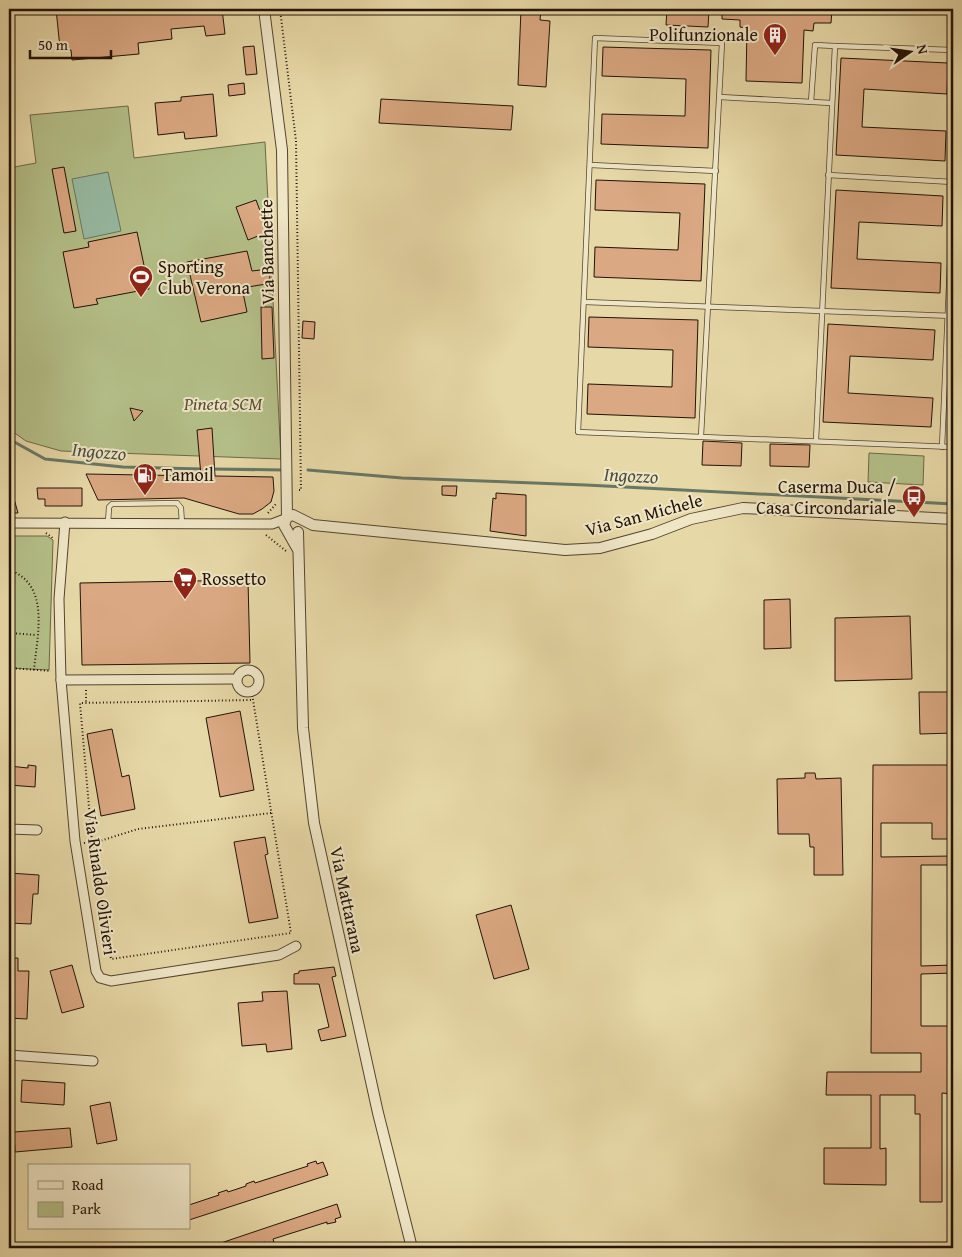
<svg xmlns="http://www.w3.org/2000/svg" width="962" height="1257" font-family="'Gentium Book Plus',serif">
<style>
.green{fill:#b4bf88;stroke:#6b6847}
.water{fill:#97bba3;stroke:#687764}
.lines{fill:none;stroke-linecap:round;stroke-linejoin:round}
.stream{stroke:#687764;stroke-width:3}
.building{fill:#daa882;stroke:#221206}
.service-casing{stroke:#53442e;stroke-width:6}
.minor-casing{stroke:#53442e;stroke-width:11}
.tertiary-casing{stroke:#53442e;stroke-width:12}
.path{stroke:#221206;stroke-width:2;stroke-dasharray:1 2.5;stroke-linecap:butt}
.service{stroke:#efe6c6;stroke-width:4.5}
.minor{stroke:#efe6c6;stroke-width:9}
.tertiary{stroke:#efe6c6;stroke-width:10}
.labels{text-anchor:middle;stroke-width:4;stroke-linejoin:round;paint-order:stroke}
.poi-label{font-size:18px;fill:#221206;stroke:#efe6c6;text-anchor:start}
.street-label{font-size:18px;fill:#221206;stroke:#efe6c6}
.park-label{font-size:18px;font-style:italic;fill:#554f34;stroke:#efe6c6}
.water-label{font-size:19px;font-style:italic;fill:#4b4d3d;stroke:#efe6c6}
</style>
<rect width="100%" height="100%" fill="#e7d8a7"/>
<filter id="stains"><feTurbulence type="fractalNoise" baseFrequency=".004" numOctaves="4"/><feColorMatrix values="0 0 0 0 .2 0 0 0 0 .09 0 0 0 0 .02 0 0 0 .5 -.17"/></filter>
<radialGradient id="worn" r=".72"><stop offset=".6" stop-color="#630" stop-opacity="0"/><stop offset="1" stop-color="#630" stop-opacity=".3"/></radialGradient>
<!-- green -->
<g class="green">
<path d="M128 106 134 158 265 142 281 459 61 451 26 441 9 429V168L36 163 30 115Z"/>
<path d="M869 453 924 456 923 485 868 482Z"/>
<path d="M9 536H47L53 540 49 670 9 668Z"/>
</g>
<!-- water -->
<path class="water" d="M108 172 121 231 84 239 72 179Z"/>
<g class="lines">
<!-- stream -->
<g class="stream">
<path d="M9 439 45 459 123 467 202 469"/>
<path d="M211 469 283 470"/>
<path d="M308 470 402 478 586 485 953 504"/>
</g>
</g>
<!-- building -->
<g class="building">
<path d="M56 9H222L225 34 206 36 204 26 171 29 172 39 138 43 139 54 72 60 71 50 64 51 60 48Z"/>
<path d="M521 9H541L540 20 550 21 546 87 518 85Z"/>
<path d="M667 9 709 10 708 27 666 25Z"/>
<path d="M722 9H832L831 23H814L813 31 804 30 802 83 746 81 747 28 740 27V20L722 19Z"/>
<path d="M254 46 257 74 246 75 243 47Z"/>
<path d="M603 47 711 50 708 148 601 144 602 114 685 116 686 79 602 76Z"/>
<path d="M841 58 948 63 947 94 864 89 862 127 946 131 945 161 836 155Z"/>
<path d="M244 83 245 94 229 96 228 85Z"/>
<path d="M213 94 217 136 185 139 184 132 158 135 155 103 181 101V97Z"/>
<path d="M381 99 513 106 511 130 379 123Z"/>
<path d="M64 167 76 231 64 233 52 169Z"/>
<path d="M596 180 705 184 701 281 594 277 595 247 678 250 680 213 595 210Z"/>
<path d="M836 190 943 196 942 226 859 222 857 259 941 263 940 293 831 288Z"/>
<path d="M256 200 268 232 248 240 236 207Z"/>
<path d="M137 232 149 289 96 299 98 304 74 308 63 252 89 247 88 242Z"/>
<path d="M247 251 252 271 269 269 270 279 266 280V284L242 288 247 312 201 322 187 262Z"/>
<path d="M261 307H272L274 358 262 359Z"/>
<path d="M589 317 698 320 695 418 587 414 588 384 672 387 673 350 588 347Z"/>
<path d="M303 321 315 322 314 339 302 338Z"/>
<path d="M828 324 935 330 933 360 850 356 848 393 933 398 931 427 823 422Z"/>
<path d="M130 408 143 411 134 421Z"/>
<path d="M212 428 215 476 273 477 274 491 271 502 262 509 253 514H239L184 498 98 500 86 474 201 476 197 430Z"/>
<path d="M703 441 742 443 741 466 702 465Z"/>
<path d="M770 444 810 445 809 467 770 466Z"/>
<path d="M442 486H457L456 496 442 495Z"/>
<path d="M9 488H11L18 513H9Z"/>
<path d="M37 488H82V506H45V499H38Z"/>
<path d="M496 493 526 495V536L490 531 493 498 496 499Z"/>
<path d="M248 580 250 663 82 665 80 583Z"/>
<path d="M790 599 791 648 764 649V600Z"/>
<path d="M910 616 912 679 835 681V618Z"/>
<path d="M919 692H953V733L920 734Z"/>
<path d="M240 711 254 790 220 797 206 718Z"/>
<path d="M112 729 122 777 129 775 135 809 101 816 87 734Z"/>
<path d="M28 765 36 766 35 787 9 785V766L28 768Z"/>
<path d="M873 765H953V790H949V808H953V839H932V823H881V857L953 856V865H921V966L953 965V973L921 974V1026H953V1094L942 1093V1202H920V1114H915V1095H880V1149L886 1148V1185L824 1184V1148H871V1095H826L827 1072H921V1053H871Z"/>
<path d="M805 773H815L816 779 841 778 843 875H814V847H810L809 834H778L777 779 805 778Z"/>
<path d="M265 837 268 854 265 855 278 918 249 923 234 842Z"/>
<path d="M9 873 39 875 38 894H33L31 924 9 923Z"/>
<path d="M511 905 529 969 494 979 476 915Z"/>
<path d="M9 958H18V971H29L27 1019 9 1018Z"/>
<path d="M72 965 84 1007 62 1013 50 971Z"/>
<path d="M334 967 336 976 332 977 346 1036 321 1041 318 1030 329 1027 319 984H294V974L299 973V971Z"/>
<path d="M287 991 292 1049 267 1052 266 1044 242 1046 238 1003 263 1001 262 992Z"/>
<path d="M22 1080 65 1083 64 1105 21 1102Z"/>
<path d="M110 1102 117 1140 97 1144 90 1106Z"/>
<path d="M70 1128 72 1147 15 1152 14 1132Z"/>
<path d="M316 1161 317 1164 323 1162 328 1175 189 1220V1205L219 1195 218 1193 227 1190 228 1192 246 1186V1184L254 1181 255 1183 308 1166 307 1164Z"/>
<path d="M337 1204 341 1217 335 1219 336 1222 327 1224V1222L273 1239 274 1242 265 1244V1242L246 1248H206Z"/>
</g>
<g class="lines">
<!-- service casing -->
<g class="service-casing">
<g id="service">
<path d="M835 46 953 50"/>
<path d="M720 97 831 103"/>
<path d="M811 102 815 45 835 46 816 440"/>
<path d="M591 165 716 171"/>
<path d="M828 175 953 182"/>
<path d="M585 302 953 316"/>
<path d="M701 436 722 43 595 38 578 432 953 447"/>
<path d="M942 447 953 193"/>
<path d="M108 523 109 507 112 504 177 503 181 508 182 524"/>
</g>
</g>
<!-- minor casing -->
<g class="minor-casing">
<g id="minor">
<path d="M65 522 59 599 61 680 75 841 96 971 100 978 111 981 279 955 296 946"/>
<path d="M9 523 272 524 285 519"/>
<circle cx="248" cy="681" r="11"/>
<path d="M61 680 237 679"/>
<path d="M9 829 37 830"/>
<path d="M9 1055 93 1061"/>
</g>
</g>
<!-- tertiary casing -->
<g class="tertiary-casing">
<g id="tertiary">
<path d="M264 9 282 150 287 517"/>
<path d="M298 532 303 728 314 823 378 1113 412 1248"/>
<path d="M297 548 284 525 287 517 293 515 313 525 565 550 600 548 652 534 691 519 743 508 953 519"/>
</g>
</g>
<!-- path -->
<g class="path">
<path d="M280 9 296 141 301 490H298"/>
<path d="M268 513 276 504"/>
<path d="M46 533 54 539"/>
<path d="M266 535 286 551"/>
<path d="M9 570C51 584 37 636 34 670"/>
<path d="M9 633 36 635"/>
<path d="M9 668 51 671"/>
<path d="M86 690V702"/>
<path d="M252 692 253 700 291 933 111 959 92 842 80 703 253 700"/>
<path d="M84 843 100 841 138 829 271 813"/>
</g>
<!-- service -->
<use href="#service" class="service"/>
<!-- minor -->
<use href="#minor" class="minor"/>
<!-- tertiary -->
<use href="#tertiary" class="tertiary"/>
</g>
<!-- icons -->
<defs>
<g id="building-pin" transform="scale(1.25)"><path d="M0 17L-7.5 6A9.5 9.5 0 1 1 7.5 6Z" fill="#8f2418" stroke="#efe6c6"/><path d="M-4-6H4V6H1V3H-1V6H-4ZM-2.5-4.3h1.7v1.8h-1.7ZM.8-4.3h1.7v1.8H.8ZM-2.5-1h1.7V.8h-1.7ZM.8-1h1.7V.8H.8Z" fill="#fff"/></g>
<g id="stadium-pin" transform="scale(1.25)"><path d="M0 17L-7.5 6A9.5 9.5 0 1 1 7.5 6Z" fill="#8f2418" stroke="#efe6c6"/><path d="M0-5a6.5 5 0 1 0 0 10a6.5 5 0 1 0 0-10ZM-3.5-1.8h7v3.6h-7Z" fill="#fff"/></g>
<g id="fuel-pin" transform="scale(1.25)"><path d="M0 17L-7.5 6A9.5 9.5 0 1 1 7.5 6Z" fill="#8f2418" stroke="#efe6c6"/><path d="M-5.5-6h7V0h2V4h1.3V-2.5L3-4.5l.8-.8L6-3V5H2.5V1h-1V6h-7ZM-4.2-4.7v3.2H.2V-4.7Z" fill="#fff"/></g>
<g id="bus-pin" transform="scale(1.25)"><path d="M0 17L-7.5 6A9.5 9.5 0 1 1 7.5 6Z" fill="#8f2418" stroke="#efe6c6"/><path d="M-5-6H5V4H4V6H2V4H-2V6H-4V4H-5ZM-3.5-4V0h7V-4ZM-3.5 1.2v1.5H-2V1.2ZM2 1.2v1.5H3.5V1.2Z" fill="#fff"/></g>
<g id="supermarket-pin" transform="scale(1.25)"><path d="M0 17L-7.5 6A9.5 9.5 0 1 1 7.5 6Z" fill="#8f2418" stroke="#efe6c6"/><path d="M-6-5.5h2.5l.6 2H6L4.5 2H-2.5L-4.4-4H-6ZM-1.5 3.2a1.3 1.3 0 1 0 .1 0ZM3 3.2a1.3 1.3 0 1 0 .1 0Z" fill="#fff"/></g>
</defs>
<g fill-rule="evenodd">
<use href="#building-pin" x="775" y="35"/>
<use href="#stadium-pin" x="141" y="277"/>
<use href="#fuel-pin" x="145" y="475"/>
<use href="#bus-pin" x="914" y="497"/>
<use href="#supermarket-pin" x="185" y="579"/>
</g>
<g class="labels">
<!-- poi labels -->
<g class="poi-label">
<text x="758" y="41" text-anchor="end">Polifunzionale</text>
<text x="158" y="273">Sporting<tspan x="158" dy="21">Club Verona</tspan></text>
<text x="162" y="481">Tamoil</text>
<text x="896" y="493" text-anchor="end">Caserma Duca /<tspan x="896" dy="21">Casa Circondariale</tspan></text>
<text x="202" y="585">Rossetto</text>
</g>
<!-- street labels -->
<g class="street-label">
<text transform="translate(267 252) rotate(-91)" y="6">Via Banchette</text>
<text transform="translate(644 515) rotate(-15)" y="6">Via San Michele</text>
<text transform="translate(100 882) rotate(82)" y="6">Via Rinaldo Olivieri</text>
<text transform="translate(347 900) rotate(78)" y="6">Via Mattarana</text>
</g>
<!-- park labels -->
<g class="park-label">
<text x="223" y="410">Pineta SCM</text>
</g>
<!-- water labels -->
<g class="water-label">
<text transform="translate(99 451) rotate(5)" y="7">Ingozzo</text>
<text transform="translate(631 475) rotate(3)" y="7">Ingozzo</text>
</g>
</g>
<!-- margin -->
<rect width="962" height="1257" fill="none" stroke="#e7d8a7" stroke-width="30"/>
<rect x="10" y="10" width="942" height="1237" fill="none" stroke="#221206" stroke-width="2.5"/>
<rect x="15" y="15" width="932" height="1227" fill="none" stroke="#221206"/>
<!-- legend -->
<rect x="28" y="1164" width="162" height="65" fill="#efe6c6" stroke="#9d9179"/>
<rect x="38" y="1181" width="25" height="8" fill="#efe6c6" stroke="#9d9179"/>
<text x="72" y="1190" font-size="15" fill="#221206">Road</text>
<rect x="38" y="1202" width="25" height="15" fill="#b4bf88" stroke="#9d9179"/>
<text x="72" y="1214" font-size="15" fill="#221206">Park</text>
<!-- north arrow -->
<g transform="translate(910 52) rotate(77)" stroke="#efe6c6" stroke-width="4" paint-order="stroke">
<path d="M0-4L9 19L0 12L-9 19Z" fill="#221206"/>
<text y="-8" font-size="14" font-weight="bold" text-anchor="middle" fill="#221206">N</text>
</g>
<!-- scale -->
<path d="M30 50v8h81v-8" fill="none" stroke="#221206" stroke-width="2.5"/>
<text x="38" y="50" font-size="15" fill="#221206" stroke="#efe6c6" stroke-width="4" paint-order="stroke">50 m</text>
<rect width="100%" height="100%" filter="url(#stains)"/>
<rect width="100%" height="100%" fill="url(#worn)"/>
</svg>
